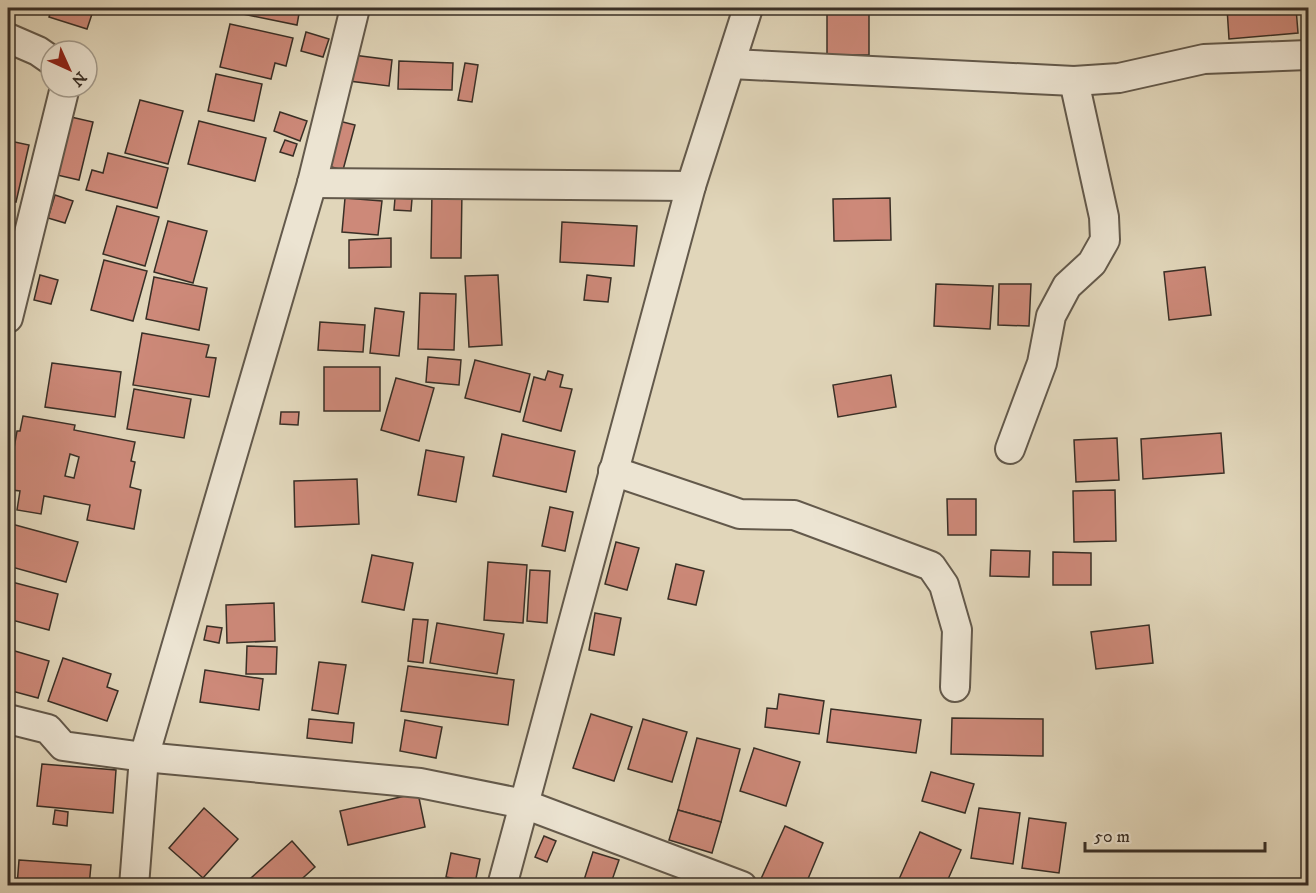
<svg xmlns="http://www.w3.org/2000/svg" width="1316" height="893" font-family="'IM FELL DW Pica',serif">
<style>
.building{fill:#cd8979;stroke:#392f26;stroke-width:1.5;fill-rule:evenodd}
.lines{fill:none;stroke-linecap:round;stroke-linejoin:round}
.street-casing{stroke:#63594b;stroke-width:32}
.street{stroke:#ece4d2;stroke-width:28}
</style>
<rect width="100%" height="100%" fill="#e1d6ba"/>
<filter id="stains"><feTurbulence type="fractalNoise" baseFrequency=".00333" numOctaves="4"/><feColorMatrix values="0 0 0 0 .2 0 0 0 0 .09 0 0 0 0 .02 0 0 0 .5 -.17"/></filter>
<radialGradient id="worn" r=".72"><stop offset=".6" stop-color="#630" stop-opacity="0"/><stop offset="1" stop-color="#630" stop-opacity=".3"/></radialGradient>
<!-- building -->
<g class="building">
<path d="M52 8H94L87 29 49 17Z"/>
<path d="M229 8H300L297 25 228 11Z"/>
<path d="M1227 8H1296L1298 33 1229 39Z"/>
<path d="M869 10V55H827V11Z"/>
<path d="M230 24 293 38 286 66 275 63 271 79 220 67Z"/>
<path d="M306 32 329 39 323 57 301 51Z"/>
<path d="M353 55 392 60 389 86 349 81Z"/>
<path d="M399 61 453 63 452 90 398 89Z"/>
<path d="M465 63 478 65 472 102 458 100Z"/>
<path d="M216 74 262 84 254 121 208 111Z"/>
<path d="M140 100 183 111 168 164 125 153Z"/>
<path d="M280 112 307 121 300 141 274 131Z"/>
<path d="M71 117 93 122 79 180 57 175Z"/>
<path d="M335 120 355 125 343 170 324 165Z"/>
<path d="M199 121 266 138 255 181 188 164Z"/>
<path d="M285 140 297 144 293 156 280 152Z"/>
<path d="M10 141 29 145 16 202 8 200V154Z"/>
<path d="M108 153 168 168 157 208 86 190 92 170 103 173Z"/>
<path d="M432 190H462L461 258H431Z"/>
<path d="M55 195 73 201 65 223 48 218Z"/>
<path d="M345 198 382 201 378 235 342 232Z"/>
<path d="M395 198 412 199 411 211 394 210Z"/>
<path d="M890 198 891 240 834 241 833 199Z"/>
<path d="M117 206 159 217 145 266 103 254Z"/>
<path d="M168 221 207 231 193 283 154 272Z"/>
<path d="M562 222 637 226 634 266 560 262Z"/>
<path d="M391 238V267L349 268V240Z"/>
<path d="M104 260 147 271 133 321 91 310Z"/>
<path d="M1205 267 1211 315 1169 320 1164 272Z"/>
<path d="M40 275 58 280 51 304 34 300Z"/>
<path d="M498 275 502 345 469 347 465 276Z"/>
<path d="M587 275 611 278 608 302 584 300Z"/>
<path d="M154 277 207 288 199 330 146 319Z"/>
<path d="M936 284 993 286 990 329 934 326Z"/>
<path d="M999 284H1031L1029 326 998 325Z"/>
<path d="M420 293 456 294 454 350 418 349Z"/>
<path d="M375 308 404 312 399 356 370 353Z"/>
<path d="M320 322 365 325 363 352 318 350Z"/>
<path d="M142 333 209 345 206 357 216 358 209 397 133 385Z"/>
<path d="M428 357 461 360 459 385 426 382Z"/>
<path d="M475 360 530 374 520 412 465 398Z"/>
<path d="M52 363 121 372 115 417 45 407Z"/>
<rect x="324" y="367" width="56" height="44"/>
<path d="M548 371 563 375 560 387 572 389 561 431 523 421 534 377 545 380Z"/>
<path d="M891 375 896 407 838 417 833 385Z"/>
<path d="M396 378 434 388 419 441 381 430Z"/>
<path d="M134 389 191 399 184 438 127 429Z"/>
<path d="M281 412H299L298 425 280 424Z"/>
<path d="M23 416 75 425 74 430 135 442 131 461 135 462 130 487 141 490 134 529 87 520 90 505 44 496 41 514 17 510 20 491 12 490 13 486 8 485V482L17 431H20ZM70 454 79 457 74 478 65 476Z"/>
<path d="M1221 433 1224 473 1143 479 1141 439Z"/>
<path d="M502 434 575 451 566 492 493 476Z"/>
<path d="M1117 438 1119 480 1076 482 1074 440Z"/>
<path d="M426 450 464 457 456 502 418 495Z"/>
<path d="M357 479 359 524 295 527 294 481Z"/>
<path d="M1115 490 1116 541 1074 542 1073 491Z"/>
<path d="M947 499H976V535H948Z"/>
<path d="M550 507 573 512 565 551 542 546Z"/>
<path d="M8 523 78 542 66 582 8 566Z"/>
<path d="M616 542 639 548 627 590 605 584Z"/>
<path d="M991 550 1030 551 1029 577 990 576Z"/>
<path d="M1053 552 1091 553V585H1053Z"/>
<path d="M372 555 413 563 404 610 362 602Z"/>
<path d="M488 562 527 565 523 623 484 620Z"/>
<path d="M676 564 704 571 696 605 668 599Z"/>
<path d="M530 570 550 571 547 623 527 621Z"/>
<path d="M8 581 58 594 49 630 8 619Z"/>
<path d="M274 603 275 641 227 643 226 605Z"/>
<path d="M595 613 621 618 614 655 589 650Z"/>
<path d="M413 619 428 620 423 663 408 661Z"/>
<path d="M437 623 504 634 497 674 430 663Z"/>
<path d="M1149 625 1153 663 1096 669 1091 632Z"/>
<path d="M207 626 222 628 219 643 204 640Z"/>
<path d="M247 646 277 647 276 674H246Z"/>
<path d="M8 649 49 661 38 698 8 690Z"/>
<path d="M63 658 111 674 107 687 118 691 107 721 48 701Z"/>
<path d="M319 662 346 665 338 714 312 710Z"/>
<path d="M408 666 514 680 508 725 401 711Z"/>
<path d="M205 670 263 679 259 710 200 702Z"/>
<path d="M779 694 824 701 819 734 765 727 767 708 777 709Z"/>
<path d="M831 709 921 720 916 753 827 742Z"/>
<path d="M591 714 632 727 614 781 573 768Z"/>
<path d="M952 718 1043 719V756L951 754Z"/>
<path d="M309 719 354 723 352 743 307 738Z"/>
<path d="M643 719 687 732 672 782 628 769Z"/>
<path d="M405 720 442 727 436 758 400 751Z"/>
<path d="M697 738 740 749 721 822 678 810Z"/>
<path d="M754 748 800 762 786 806 740 791Z"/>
<path d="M42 764 116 770 113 813 37 806Z"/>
<path d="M931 772 974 784 965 813 922 801Z"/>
<path d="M418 793 425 827 348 845 340 811Z"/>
<path d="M204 808 238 839 203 878 169 848Z"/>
<path d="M979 808 1020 813 1013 864 971 858Z"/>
<path d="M55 810 68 812 67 826 53 824Z"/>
<path d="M678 810 721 822 712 853 669 840Z"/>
<path d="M1029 818 1066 823 1059 873 1022 868Z"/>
<path d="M785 826 823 843 805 886H770L760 881Z"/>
<path d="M920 832 961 850 945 886H896Z"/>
<path d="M544 836 556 841 547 862 535 857Z"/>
<path d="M292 841 315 867 294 886H242Z"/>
<path d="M593 852 619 860 610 886H599L584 880Z"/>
<path d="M451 853 480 859 475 883 446 877Z"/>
<path d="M19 860 91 865 89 886H17Z"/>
</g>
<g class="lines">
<!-- street casing -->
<g class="street-casing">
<g id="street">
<path d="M8 38 38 51 51 60"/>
<path d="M731 64 1074 81 1119 78 1204 59 1308 55"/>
<path d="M312 183 691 186"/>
<path d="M8 318 65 87"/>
<path d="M1010 449 1042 363 1051 316 1067 286 1092 263 1105 240 1104 217 1074 81"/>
<path d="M613 471 740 514 794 515 931 566 944 585 957 630 955 687"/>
<path d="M8 719 48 729 63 746 144 757 420 783 524 804 742 886"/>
<path d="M134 886 144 757 312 183 355 8"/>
<path d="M502 886 691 186 748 8"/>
</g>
</g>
<!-- street -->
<use href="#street" class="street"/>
</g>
<!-- margin -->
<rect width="1316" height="893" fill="none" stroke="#e1d6ba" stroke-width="30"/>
<rect x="9" y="9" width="1298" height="875" fill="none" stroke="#392f26" stroke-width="3"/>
<rect x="15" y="15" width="1286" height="863" fill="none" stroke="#392f26" stroke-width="1.5"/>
<!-- north arrow -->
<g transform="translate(69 69) rotate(135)"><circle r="28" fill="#ece4d2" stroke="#a49c8d" stroke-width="1.5"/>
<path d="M0-4.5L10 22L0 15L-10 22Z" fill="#8f2418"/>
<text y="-9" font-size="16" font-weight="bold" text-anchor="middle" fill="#392f26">N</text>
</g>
<!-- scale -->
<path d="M1085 842v9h180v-9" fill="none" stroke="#392f26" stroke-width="3"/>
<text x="1094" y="842" font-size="18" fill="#392f26" stroke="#ece4d2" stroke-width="4.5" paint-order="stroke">50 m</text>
<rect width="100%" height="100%" filter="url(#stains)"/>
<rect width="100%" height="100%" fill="url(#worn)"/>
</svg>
